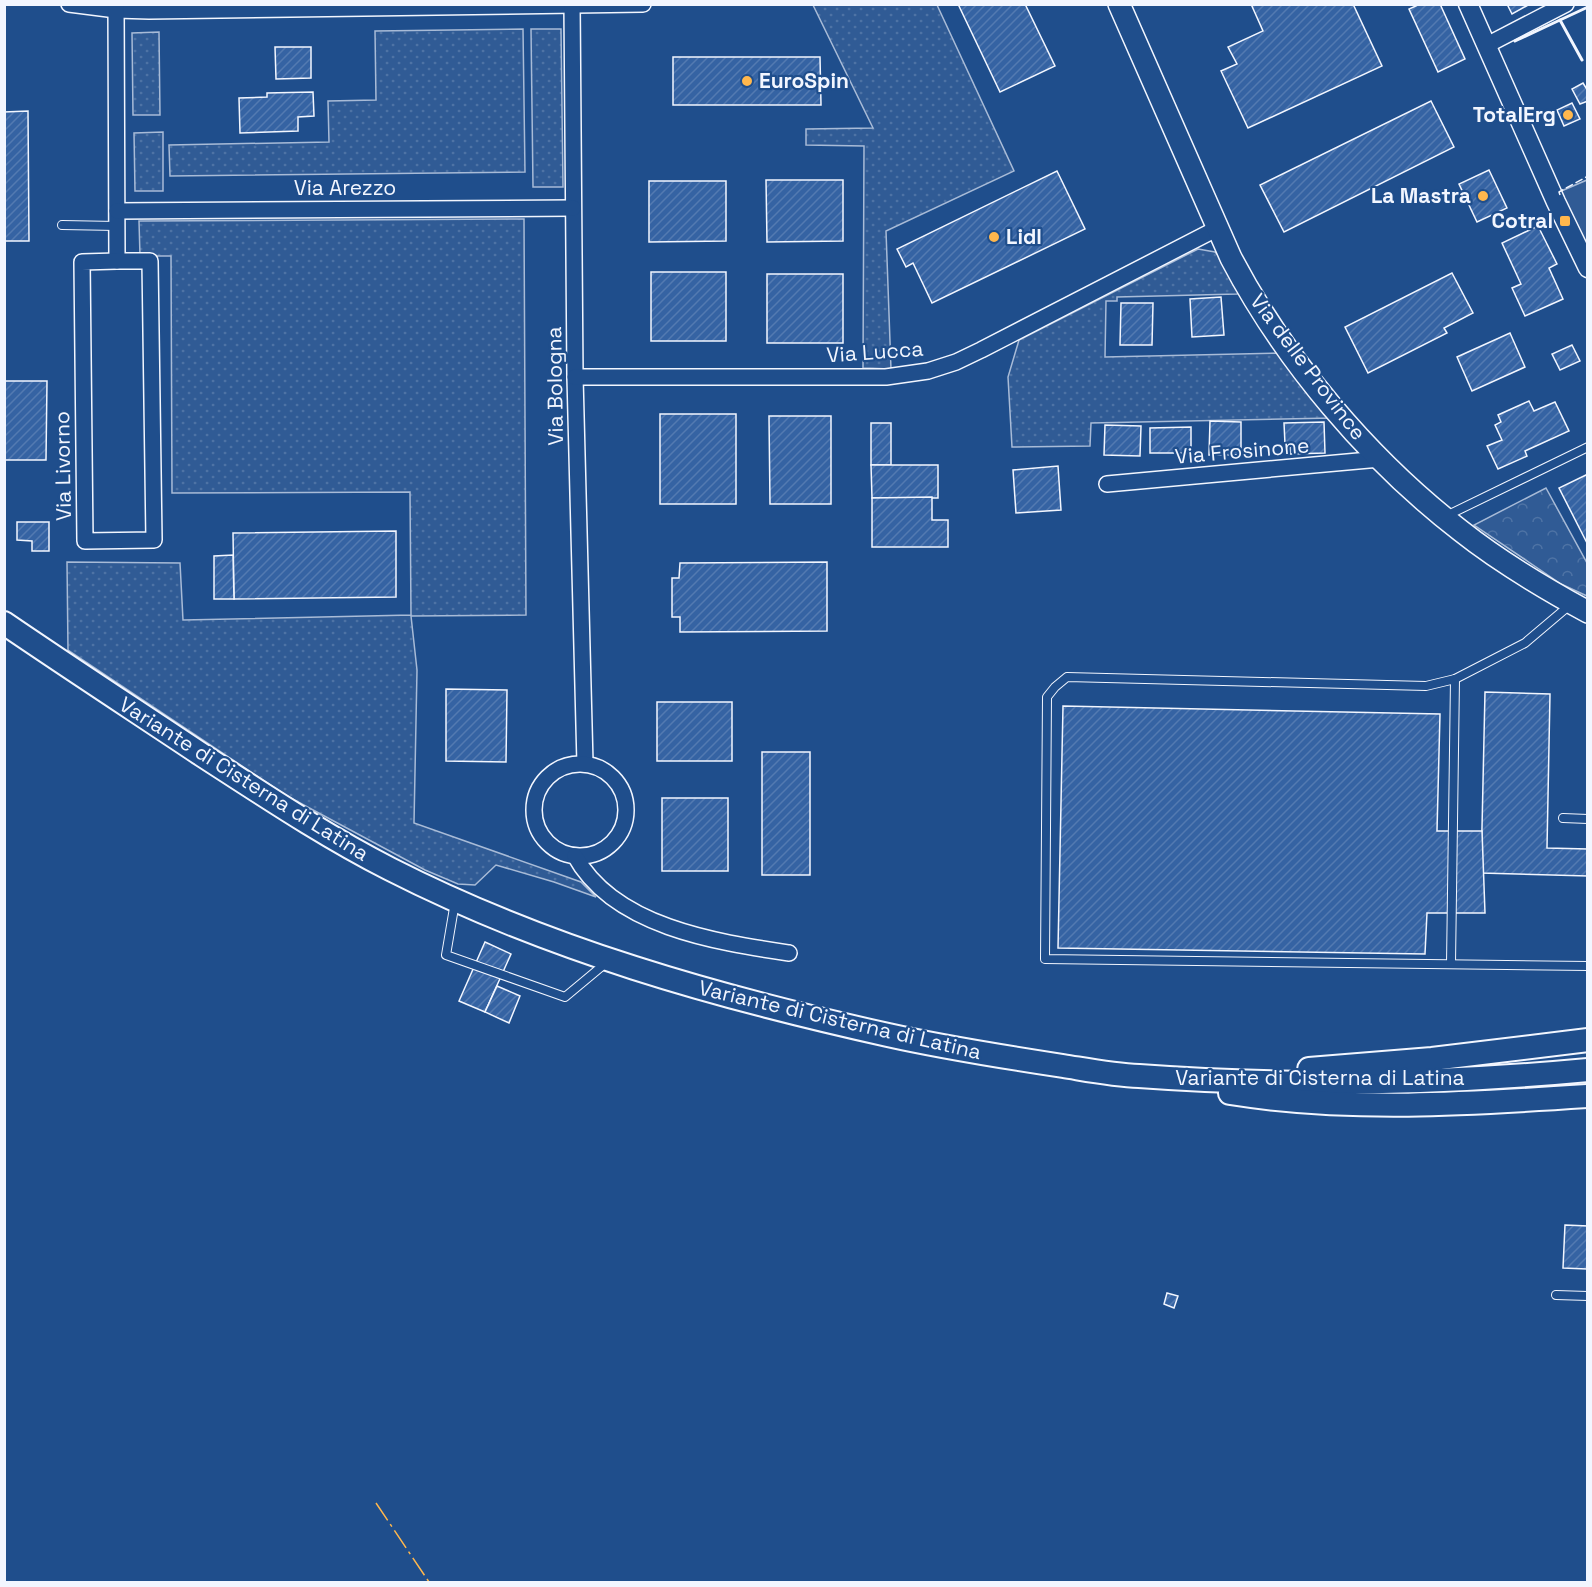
<svg xmlns="http://www.w3.org/2000/svg" width="1592" height="1587" font-family="'Space Grotesk',sans-serif">
<style>
.grass{fill:url(#grass-dots);stroke:#a8bbd7;stroke-width:1.5}
.forest{fill:url(#forest-crowns);stroke:#a8bbd7;stroke-width:1.5}
.built{fill:#305b95;stroke:#a8bbd7;stroke-width:1.5}
.building{fill:url(#building-hatch);stroke:#f2f6ff;stroke-width:1.5}
.lines{fill:none;stroke-linecap:round;stroke-linejoin:round}
.service-casing{stroke:#f2f6ff;stroke-width:10}
.minor-casing{stroke:#f2f6ff;stroke-width:18}
.tertiary-casing{stroke:#f2f6ff;stroke-width:21}
.secondary-casing{stroke:#f2f6ff;stroke-width:24}
.primary-casing{stroke:#f2f6ff;stroke-width:26}
.service{stroke:#1f4e8c;stroke-width:8}
.minor{stroke:#1f4e8c;stroke-width:15}
.tertiary{stroke:#1f4e8c;stroke-width:18}
.secondary{stroke:#1f4e8c;stroke-width:21}
.primary{stroke:#1f4e8c;stroke-width:22}
.fence{stroke:#f2f6ff;stroke-width:1.5;stroke-dasharray:8 3;stroke-linecap:butt}
.wall{stroke:#f2f6ff;stroke-width:3}
.power{stroke:#ffb74d;stroke-width:1.5;stroke-dasharray:21 4.5 3 4.5;stroke-linecap:butt}
.poi-dot{fill:#ffb74d;stroke:#1f4e8c;stroke-width:2}
.labels{text-anchor:middle;stroke-width:4.5;stroke-linejoin:round;paint-order:stroke}
.poi-label{font-size:21px;font-weight:bold;fill:#f2f6ff;stroke:#1f4e8c;text-anchor:end}
.street-label{font-size:21px;fill:#f2f6ff;stroke:#1f4e8c}
</style>
<defs>
<pattern id="grass-dots" width="8" height="8" patternUnits="userSpaceOnUse" patternTransform="scale(1.5)"><rect width="8" height="8" fill="#305b95"/><path d="M2 2h.1M6 6h.1" fill="none" stroke="#4e73a5" stroke-width="1.8" stroke-linecap="round"/></pattern>
<pattern id="forest-crowns" width="20" height="18" patternUnits="userSpaceOnUse" patternTransform="scale(1.5)"><rect width="20" height="18" fill="#305b95"/><path d="M2 6a3 3 0 1 1 6 0M12 15a3 3 0 1 1 6 0" fill="none" stroke="#4e73a5"/></pattern>
<pattern id="building-hatch" width="6" height="6" patternUnits="userSpaceOnUse" patternTransform="scale(1.5)"><rect width="6" height="6" fill="#3563a3"/><path d="M-1 1l2-2M0 6l6-6M5 7l2-2" fill="none" stroke="#537ab1"/></pattern>
</defs>
<rect width="100%" height="100%" fill="#1f4e8c"/>
<!-- grass -->
<g class="grass">
<path d="M813 5H937L1014 171 886 231 891 369 863 368 864 146 806 145V129L873 128Z"/>
<path d="M523 29 525 172 170 176 169 145 329 142 328 101 376 100 375 31Z"/>
<path d="M531 29H561L563 187H533Z"/>
<path d="M159 32 160 115H133L132 33Z"/>
<path d="M163 132V191H135L134 133Z"/>
<path d="M524 219 526 615 411 616 417 670 414 823 581 882 596 897 554 882 496 865 475 885 458 884 425 870 287 796 68 650 67 562 180 563 183 620 411 615 410 492 172 493 171 256H140L139 221Z"/>
<path d="M1198 249 1215 252 1223 260 1241 292 1237 294 1117 297V301H1106L1105 357 1280 353 1332 418 1091 423 1090 446 1012 447 1008 377 1019 340Z"/>
</g>
<!-- forest -->
<path class="forest" d="M1546 488 1587 563V596L1561 584 1474 525Z"/>
<!-- built -->
<path class="built" d="M1587 180V252L1559 192Z"/>
<!-- building -->
<g class="building">
<path d="M958 4H1025L1055 66 1000 92Z"/>
<path d="M1251 4H1353L1382 66 1248 128 1221 71 1237 64 1228 47 1263 31Z"/>
<path d="M1420 4H1440L1465 59 1438 72 1409 9Z"/>
<path d="M1507 4H1530L1512 14Z"/>
<path d="M275 47H311V78L276 79Z"/>
<path d="M673 57H820L821 105H673Z"/>
<path d="M1583 83 1588 91V101L1580 104 1572 89Z"/>
<path d="M313 92 314 116 298 117V131L240 133 239 98 267 97V93Z"/>
<path d="M1431 101 1454 147 1284 232 1260 185Z"/>
<path d="M1572 103 1580 119 1564 126 1557 110Z"/>
<path d="M28 111 29 241H4V112Z"/>
<path d="M1489 170 1507 208 1477 222 1459 184Z"/>
<path d="M1057 171 1085 229 932 303 913 263 906 267 897 249Z"/>
<path d="M766 180H843V241L767 242Z"/>
<path d="M649 181H726V241L649 242Z"/>
<path d="M1538 226 1557 264 1549 268 1563 299 1525 316 1512 288 1521 284 1502 243Z"/>
<rect x="651" y="272" width="75" height="69"/>
<path d="M1452 273 1473 313 1444 328 1447 333 1368 373 1345 327Z"/>
<rect x="767" y="274" width="76" height="69"/>
<path d="M1221 297 1224 335 1192 337 1190 299Z"/>
<path d="M1121 303H1153L1152 345H1120Z"/>
<path d="M1510 333 1525 367 1472 391 1457 357Z"/>
<path d="M1572 345 1580 361 1560 370 1552 354Z"/>
<path d="M4 381H47L46 460H4Z"/>
<path d="M1529 401 1534 411 1555 402 1569 431 1525 451 1527 456 1498 469 1487 446 1502 440 1495 425 1501 422 1498 415Z"/>
<rect x="660" y="414" width="76" height="90"/>
<path d="M769 416H831V504H770Z"/>
<path d="M1210 421 1241 422V455H1209Z"/>
<path d="M1324 422 1325 453 1290 454V444H1285L1284 423Z"/>
<rect x="871" y="423" width="20" height="42"/>
<path d="M1105 425 1141 426 1140 456 1104 455Z"/>
<path d="M1191 427V453H1150V428Z"/>
<path d="M871 465H938V498H872Z"/>
<path d="M1058 466 1061 510 1016 513 1013 470Z"/>
<path d="M1588 474V545L1559 488Z"/>
<path d="M932 497V520H948V547H872V498Z"/>
<path d="M17 522H49V551H32V541L17 540Z"/>
<path d="M396 531V597L234 599 233 533Z"/>
<path d="M233 555 234 599H214V556Z"/>
<path d="M827 562V631L680 632V617H672V578H679L680 563Z"/>
<path d="M446 689 507 690 506 762 446 761Z"/>
<path d="M1485 692 1550 694 1547 848 1588 849V876L1481 873Z"/>
<rect x="657" y="702" width="75" height="59"/>
<path d="M1063 706 1440 714 1437 831H1482L1485 913H1427L1425 954 1058 948Z"/>
<rect x="762" y="752" width="48" height="123"/>
<rect x="662" y="798" width="66" height="73"/>
<path d="M485 942 511 954 485 1012 459 1001Z"/>
<path d="M497 986 520 996 509 1023 485 1012Z"/>
<path d="M1565 1225 1588 1226 1587 1269 1563 1268Z"/>
<path d="M1167 1293 1178 1296 1174 1308 1164 1304Z"/>
</g>
<g class="lines">
<!-- service casing -->
<g class="service-casing">
<g id="service">
<path d="M62 225 117 226"/>
<path d="M1446 516 1588 447"/>
<path d="M1571 604 1525 643 1455 679 1426 686 1067 677 1055 687 1047 697 1045 959 1588 966"/>
<path d="M1563 818 1588 819"/>
<path d="M455 902 446 955 565 997 607 962"/>
<path d="M1451 964 1455 679"/>
<path d="M1556 1295 1588 1296"/>
</g>
</g>
<!-- minor casing -->
<g class="minor-casing">
<g id="minor">
<path d="M69 4 116 10 149 11 643 4"/>
<path d="M116 4 117 261"/>
<path d="M572 4 575 377 585 764"/>
<path d="M1487 45 1566 4"/>
<path d="M117 211 573 208"/>
<path d="M117 261H150L154 540 85 541 82 262Z"/>
<path d="M575 377H886L928 371 956 362 981 350 1218 228"/>
<path d="M1107 484 1380 459"/>
<circle cx="580" cy="810" r="46"/>
<path d="M575 856C614 927 716 942 789 953"/>
</g>
</g>
<!-- tertiary casing -->
<g class="tertiary-casing">
<path id="tertiary" d="M1468 4 1556 202 1588 268"/>
</g>
<!-- secondary casing -->
<g class="secondary-casing">
<path id="secondary" d="M1119 4 1231 258C1285 361 1369 460 1461 531 1500 562 1544 588 1588 612"/>
</g>
<!-- primary casing -->
<g class="primary-casing">
<g id="primary">
<path d="M4 623C70 668 136 711 202 755 264 795 325 836 390 869 547 949 717 997 888 1035 946 1048 1004 1057 1063 1066 1088 1070 1113 1075 1139 1076 1288 1087 1438 1084 1588 1070"/>
<path d="M1309 1069 1432 1059 1588 1040"/>
<path d="M1230 1093C1349 1112 1468 1104 1588 1096"/>
</g>
</g>
<!-- service -->
<use href="#service" class="service"/>
<!-- minor -->
<use href="#minor" class="minor"/>
<!-- tertiary -->
<use href="#tertiary" class="tertiary"/>
<!-- secondary -->
<use href="#secondary" class="secondary"/>
<!-- primary -->
<use href="#primary" class="primary"/>
<!-- fence -->
<path class="fence" d="M1560 195 1559 192 1588 176"/>
<!-- wall -->
<g class="wall">
<path d="M1560 20 1588 7"/>
<path d="M1515 41 1560 20 1582 60"/>
</g>
<!-- power -->
<path class="power" d="M376 1503 429 1582"/>
</g>
<!-- markers -->
<g class="poi-dot">
<circle cx="747" cy="81" r="6"/>
<circle cx="1568" cy="115" r="6"/>
<circle cx="1483" cy="196" r="6"/>
<rect x="1559" y="215" width="12" height="12" rx="3"/>
<circle cx="994" cy="237" r="6"/>
</g>
<g class="labels">
<!-- poi labels -->
<g class="poi-label">
<text x="759" y="88" text-anchor="start">EuroSpin</text>
<text x="1556" y="122">TotalErg</text>
<text x="1471" y="203">La Mastra</text>
<text x="1553" y="228">Cotral</text>
<text x="1006" y="244" text-anchor="start">Lidl</text>
</g>
<!-- street labels -->
<g class="street-label">
<text x="345" y="195">Via Arezzo</text>
<text transform="translate(875 352) rotate(-4)" y="7">Via Lucca</text>
<text transform="translate(1308 367) rotate(53)" y="7">Via delle Province</text>
<text transform="translate(555 386) rotate(-91)" y="7">Via Bologna</text>
<text transform="translate(1242 451) rotate(-5)" y="7">Via Frosinone</text>
<text transform="translate(63 466) rotate(-91)" y="7">Via Livorno</text>
<text transform="translate(244 779) rotate(32)" y="7">Variante di Cisterna di Latina</text>
<text transform="translate(840 1020) rotate(13)" y="7">Variante di Cisterna di Latina</text>
<text x="1320" y="1085">Variante di Cisterna di Latina</text>
</g>
</g>
<!-- border -->
<rect width="1592" height="1587" fill="none" stroke="#f2f6ff" stroke-width="12"/>
</svg>
